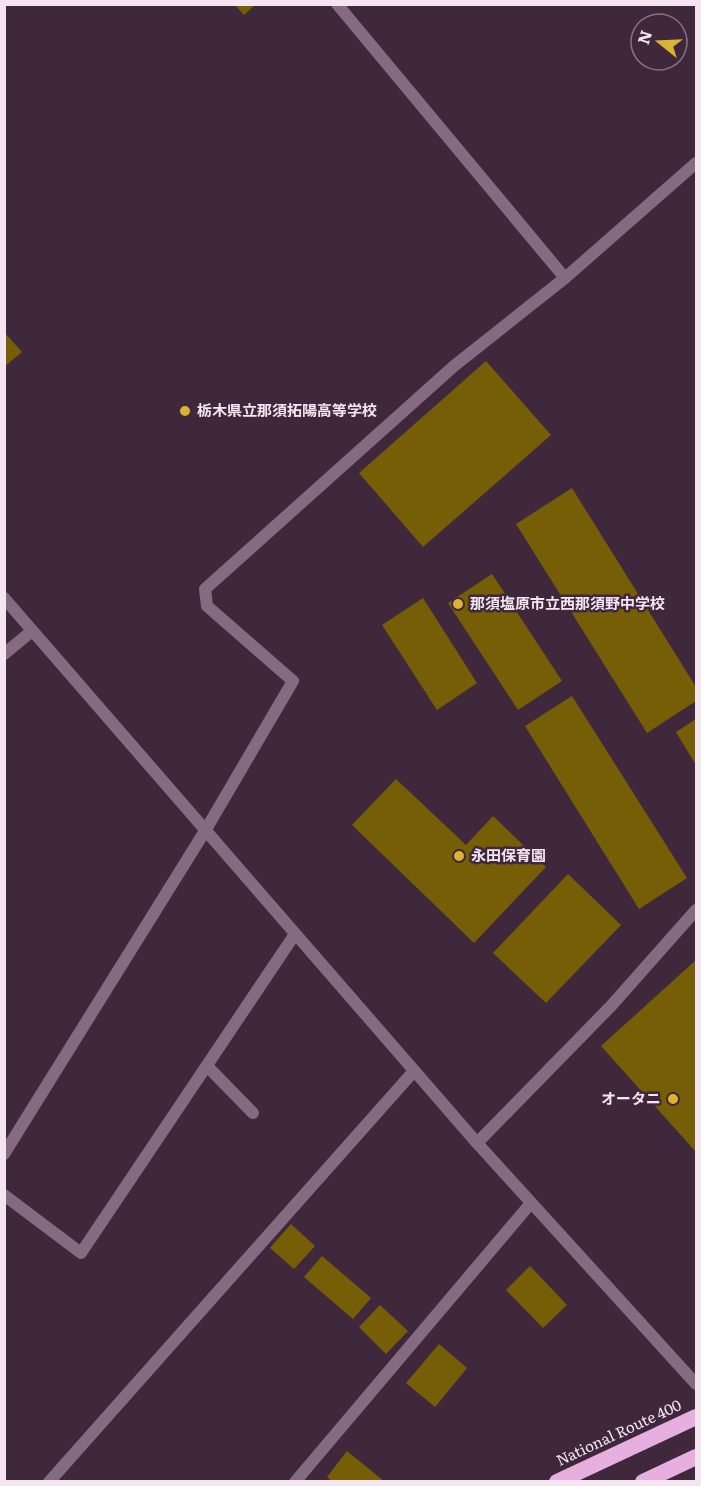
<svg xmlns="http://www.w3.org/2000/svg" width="701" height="1486" font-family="Literata,'Noto Sans JP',serif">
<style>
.building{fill:#765e06}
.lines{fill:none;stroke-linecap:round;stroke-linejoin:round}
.minor{stroke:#846b81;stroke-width:12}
.tertiary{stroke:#846b81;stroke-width:12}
.trunk{stroke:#e7afe0;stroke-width:16}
.poi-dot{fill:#dab333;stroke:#3f283c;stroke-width:2}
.labels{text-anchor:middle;stroke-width:5;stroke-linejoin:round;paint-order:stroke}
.poi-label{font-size:15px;font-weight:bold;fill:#f4e5f1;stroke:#3f283c;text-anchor:start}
.street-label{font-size:15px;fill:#f4e5f1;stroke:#3f283c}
</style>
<rect width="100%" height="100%" fill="#3f283c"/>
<!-- building -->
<g class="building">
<path d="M234 4H256L244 15Z"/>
<path d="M4 332 22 352 4 367Z"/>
<path d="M486 361 551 435 423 547 359 473Z"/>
<path d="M572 488 696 687V701L647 733 516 524Z"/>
<path d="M492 574 562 681 518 710 448 603Z"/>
<path d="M423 598 477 683 437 710 382 625Z"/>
<path d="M572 696 687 878 639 909 525 726Z"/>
<path d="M696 719V765L676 732Z"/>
<path d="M396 779 466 845 493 816 546 867 474 943 352 825Z"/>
<path d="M568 874 621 925 546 1003 493 953Z"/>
<path d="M696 960V1152L601 1046Z"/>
<path d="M291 1224 315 1246 294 1269 270 1248Z"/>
<path d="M322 1256 371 1298 353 1319 304 1277Z"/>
<path d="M530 1266 567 1305 543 1328 506 1290Z"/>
<path d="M380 1305 408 1331 386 1354 359 1327Z"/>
<path d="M439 1344 467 1368 435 1407 406 1383Z"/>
<path d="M347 1451 385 1482H333L327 1477Z"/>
</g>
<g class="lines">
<!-- minor -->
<g class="minor">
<path d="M337 4 565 278"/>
<path d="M4 654 32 631"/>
<path d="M207 1066 253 1113"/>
<path d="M477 1143 611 1006 696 910"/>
<path d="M4 1154 205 831 293 681 207 606 205 589 454 366 565 278 696 163"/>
<path d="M4 1195 81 1253 295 934"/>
<path d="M49 1482 414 1071"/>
<path d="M295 1482 531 1203"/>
</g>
<!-- tertiary -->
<path class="tertiary" d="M4 598 477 1143 696 1384"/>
<!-- trunk -->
<g class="trunk">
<path d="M557 1482 696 1417"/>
<path d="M643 1482 696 1457"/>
</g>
</g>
<!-- markers -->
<g class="poi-dot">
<circle cx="185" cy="411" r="6"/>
<circle cx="458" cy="604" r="6"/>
<circle cx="459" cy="856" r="6"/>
<circle cx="673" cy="1099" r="6"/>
</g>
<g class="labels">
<!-- poi labels -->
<g class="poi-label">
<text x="197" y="416">栃木県立那須拓陽高等学校</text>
<text x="470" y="609">那須塩原市立西那須野中学校</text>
<text x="471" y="861">永田保育園</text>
<text x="661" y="1104" text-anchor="end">オータニ</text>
</g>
<!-- street labels -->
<g class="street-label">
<text transform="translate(619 1433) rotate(-25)" y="5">National Route 400</text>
</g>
</g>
<!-- border -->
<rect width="701" height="1486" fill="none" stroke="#f4e5f1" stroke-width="12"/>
<!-- north arrow -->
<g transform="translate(659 42) rotate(288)"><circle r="28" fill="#3f283c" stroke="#877484" stroke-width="1.5"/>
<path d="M0-4.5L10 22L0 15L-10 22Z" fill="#dab333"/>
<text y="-9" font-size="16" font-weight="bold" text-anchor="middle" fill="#f4e5f1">N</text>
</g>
</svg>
